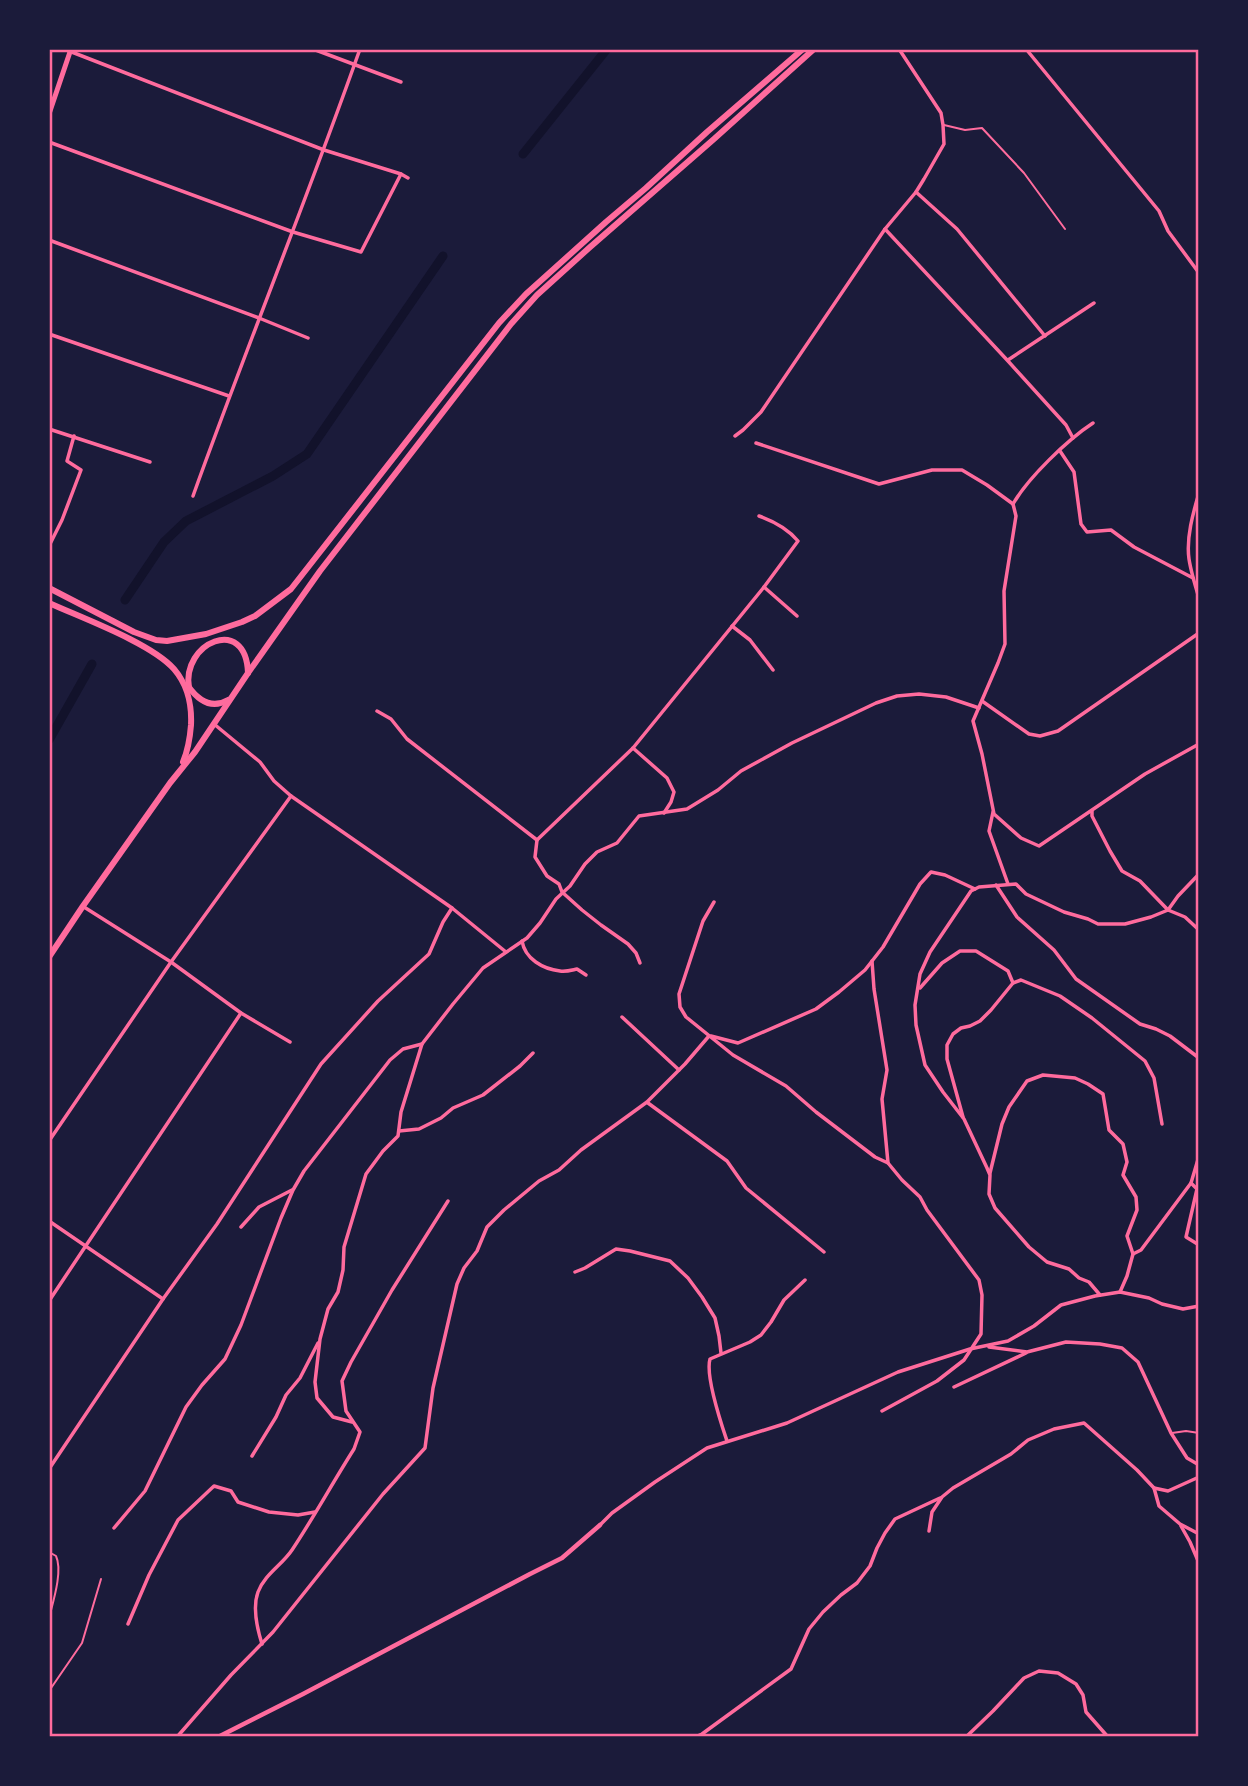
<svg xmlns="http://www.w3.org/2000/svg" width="1248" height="1786" font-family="'PT Sans Narrow',sans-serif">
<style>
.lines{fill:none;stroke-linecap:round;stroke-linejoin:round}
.canal{stroke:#12122b;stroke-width:9}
.service{stroke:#ff6b9d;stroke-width:2}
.minor{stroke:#ff6b9d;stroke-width:3.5}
.tertiary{stroke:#ff6b9d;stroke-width:4.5}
.secondary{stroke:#ff6b9d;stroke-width:5}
.primary{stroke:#ff6b9d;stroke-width:6}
.neatline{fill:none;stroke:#ff6b9d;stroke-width:2.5}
</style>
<rect width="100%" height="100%" fill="#1b1b3a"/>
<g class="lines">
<!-- canal -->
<g class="canal">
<path d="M523 154 607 49"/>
<path d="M125 600 164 542 186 521 273 476 307 454 443 256"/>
<path d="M49 740 92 664"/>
</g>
<!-- service -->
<g class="service">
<path d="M944 125 965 130 982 128 1024 173 1065 229"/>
<path d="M1172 1433 1186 1431 1199 1433"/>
<path d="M49 1552 56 1556C63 1571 53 1602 49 1618"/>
<path d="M49 1691 82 1643 101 1579"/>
</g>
<!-- minor -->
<g class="minor">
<path d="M64 49 324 150 401 174 408 178"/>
<path d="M313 49 401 82"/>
<path d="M1026 49 1159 211 1168 231 1199 273"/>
<path d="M49 142 293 232 361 252 401 174"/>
<path d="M916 192 957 229 1045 336"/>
<path d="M885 229 1008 361 1066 425 1073 438"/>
<path d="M49 240 259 318 308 338"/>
<path d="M49 334 229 396"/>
<path d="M1008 360 1094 303"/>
<path d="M1093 423C1067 440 1028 478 1013 504L1016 516 1004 591 1005 644 998 663 973 721 982 754 994 814 1021 838 1039 846 1145 774 1199 744"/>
<path d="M49 429 150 462"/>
<path d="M735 436 743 430 761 412 885 229 916 192 924 179 944 144 943 125 941 113 899 49"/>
<path d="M756 443 879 484 932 470H962L987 485 1013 504"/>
<path d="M1060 451 1074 472 1081 524 1087 532 1111 530 1134 547 1193 578"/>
<path d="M1199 493C1193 513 1186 538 1189 559 1191 572 1195 585 1199 598"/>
<path d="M193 496C247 346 307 199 360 49"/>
<path d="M49 546 62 520 81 470 67 461 74 436"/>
<path d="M764 587 797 616"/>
<path d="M732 626 750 640 773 670"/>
<path d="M982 701 1029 734 1040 736 1058 731 1199 633"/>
<path d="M377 711 391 719 407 739 537 840"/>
<path d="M214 724 260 762 274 781 291 796 452 908 506 952"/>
<path d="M633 748 667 778 674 792 671 802 664 813"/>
<path d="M1092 811V816L1110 851 1122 871 1140 881 1168 910 1185 917 1199 930"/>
<path d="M993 812 989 831 1008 884"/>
<path d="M537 840 633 748 764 587 798 541C788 529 773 521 759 516"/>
<path d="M537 840 535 857 547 876 559 884 562 892 582 910 601 925 628 944 636 953 640 963"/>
<path d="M996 885 1017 917 1054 950 1076 979 1140 1024 1156 1029 1170 1036 1199 1058"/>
<path d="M714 902 703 921 679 994 680 1007 686 1017 733 1055 786 1086 816 1112 875 1157 888 1163 882 1099 887 1070 874 989 872 961"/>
<path d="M84 907 171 962 241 1013 290 1042"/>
<path d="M522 941C525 959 543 969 560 971 566 972 572 970 577 969L586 975"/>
<path d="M920 988 942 963 960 951H976L1008 971 1013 983"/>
<path d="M622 1017 679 1070"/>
<path d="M711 1036 738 1043 816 1009 839 992 865 970 883 947 920 884 931 872 945 875 975 889"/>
<path d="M648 1103 727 1161 746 1188 824 1252"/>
<path d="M963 1117 947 1059V1045L953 1034 961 1028 970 1026 980 1021 991 1010 1013 983 1021 980 1060 996 1092 1018 1145 1061 1154 1078 1162 1124"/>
<path d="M399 1131 419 1129 441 1118 453 1108 483 1095 520 1066 533 1053"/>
<path d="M49 1141 171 962 291 796"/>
<path d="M990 1173 1002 1124 1009 1107 1027 1081 1043 1075 1075 1078 1088 1084 1103 1094 1109 1130 1123 1144 1127 1162 1123 1175 1136 1197 1137 1210 1127 1236 1133 1254"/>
<path d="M1191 1183 1197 1189 1186 1237 1199 1245"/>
<path d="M49 1221 163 1299"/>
<path d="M241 1227 259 1207 292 1190"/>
<path d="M575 1272 585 1268 616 1249 630 1251 670 1261 688 1278 702 1297 715 1318 719 1336 721 1353"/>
<path d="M1120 1292 1127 1276 1133 1254 1141 1250 1191 1183 1199 1156"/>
<path d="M1100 1295 1089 1282 1079 1278 1069 1269 1047 1262 1029 1247 995 1208 989 1194 990 1175 987 1168 964 1119 943 1092 925 1065 916 1025 915 1005 920 974 930 952 971 891 979 887 1016 884 1026 894 1064 912 1088 919 1098 924H1125L1151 917 1168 910 1178 896 1199 874"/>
<path d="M49 1301 241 1013"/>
<path d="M989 1347 1027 1352 1066 1342 1100 1344 1122 1348 1138 1362 1171 1433 1187 1458 1199 1465"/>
<path d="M954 1387 1026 1353"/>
<path d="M882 1411 937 1381 964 1360 981 1334 982 1295 979 1280 927 1210 920 1197 902 1180 888 1163"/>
<path d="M352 1422 333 1417 317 1398 315 1382 320 1339 328 1309 338 1292 343 1270 344 1247 366 1174 383 1151 398 1136 401 1112 422 1044"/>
<path d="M727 1441C721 1423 705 1376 710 1359L750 1342 761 1335 771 1322 784 1300 805 1280"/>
<path d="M252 1456 276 1417 286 1395 300 1378 318 1343"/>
<path d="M49 1469 163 1299 217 1224 321 1064 378 1001 429 954 443 922 452 908"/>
<path d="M1154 1488 1168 1491 1199 1477"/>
<path d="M600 1525 612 1513 655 1482 707 1448 787 1423 898 1372 970 1349 1008 1341 1034 1326 1061 1305 1095 1296 1120 1292 1149 1298 1162 1304 1183 1309 1199 1306"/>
<path d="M1181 1526 1190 1542 1199 1563"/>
<path d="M114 1528 145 1491 186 1407 202 1385 225 1359 241 1325 281 1218 293 1190 304 1171 390 1060 403 1049 422 1044 453 1004 483 968 527 938 540 923 556 899 570 886 585 864 597 852 617 843 639 816 687 809 718 790 741 771 792 743 876 703 897 696 919 694 946 697 979 708"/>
<path d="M929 1531 932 1512 942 1497 953 1488 1011 1454 1028 1440 1054 1429 1084 1423 1137 1470 1154 1488 1159 1506 1180 1524 1199 1534"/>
<path d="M128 1624 149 1575 178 1520 214 1486 231 1491 238 1502 269 1512 298 1515 315 1512"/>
<path d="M262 1644C257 1628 252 1608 258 1592 265 1574 282 1565 292 1550 314 1517 333 1482 354 1449L360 1432 346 1411 342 1381 351 1362 392 1290 448 1201"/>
<path d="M177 1737 231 1675 273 1632 383 1494 425 1448 433 1388 457 1284 464 1268 477 1251 487 1227 504 1210 539 1181 559 1170 581 1150 647 1102 685 1064 709 1036"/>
<path d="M695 1737 702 1734 791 1669 809 1629 823 1612 841 1595 857 1583 870 1566 877 1548 885 1533 895 1519 940 1498"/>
<path d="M966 1737 993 1711 1024 1678 1039 1671 1058 1673 1076 1684 1083 1695 1086 1712 1108 1737"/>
</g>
<!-- tertiary -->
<path class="tertiary" d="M218 1737 303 1694 530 1574 562 1558 600 1525"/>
<!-- secondary -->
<path class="secondary" d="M49 114 71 49"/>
<!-- primary -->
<g class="primary">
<path d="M49 588 134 632 156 640 167 641 206 634 242 622 255 616 291 589 499 323 526 294 606 222 646 188 707 132 803 49"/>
<path d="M49 603C82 618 151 643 174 669 187 684 192 705 191 725 190 738 188 750 183 762"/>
<path d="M188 686C198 700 211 710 228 700"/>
<path d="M189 688C181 643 246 614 248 673"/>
<path d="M49 957 83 906 170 783 195 752 248 673 320 571 511 324 537 295 589 248 714 139 814 49"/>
</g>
</g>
<!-- border -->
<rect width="1248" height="1786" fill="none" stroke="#1b1b3a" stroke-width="102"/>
<rect x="51" y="51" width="1146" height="1684" class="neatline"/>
</svg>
